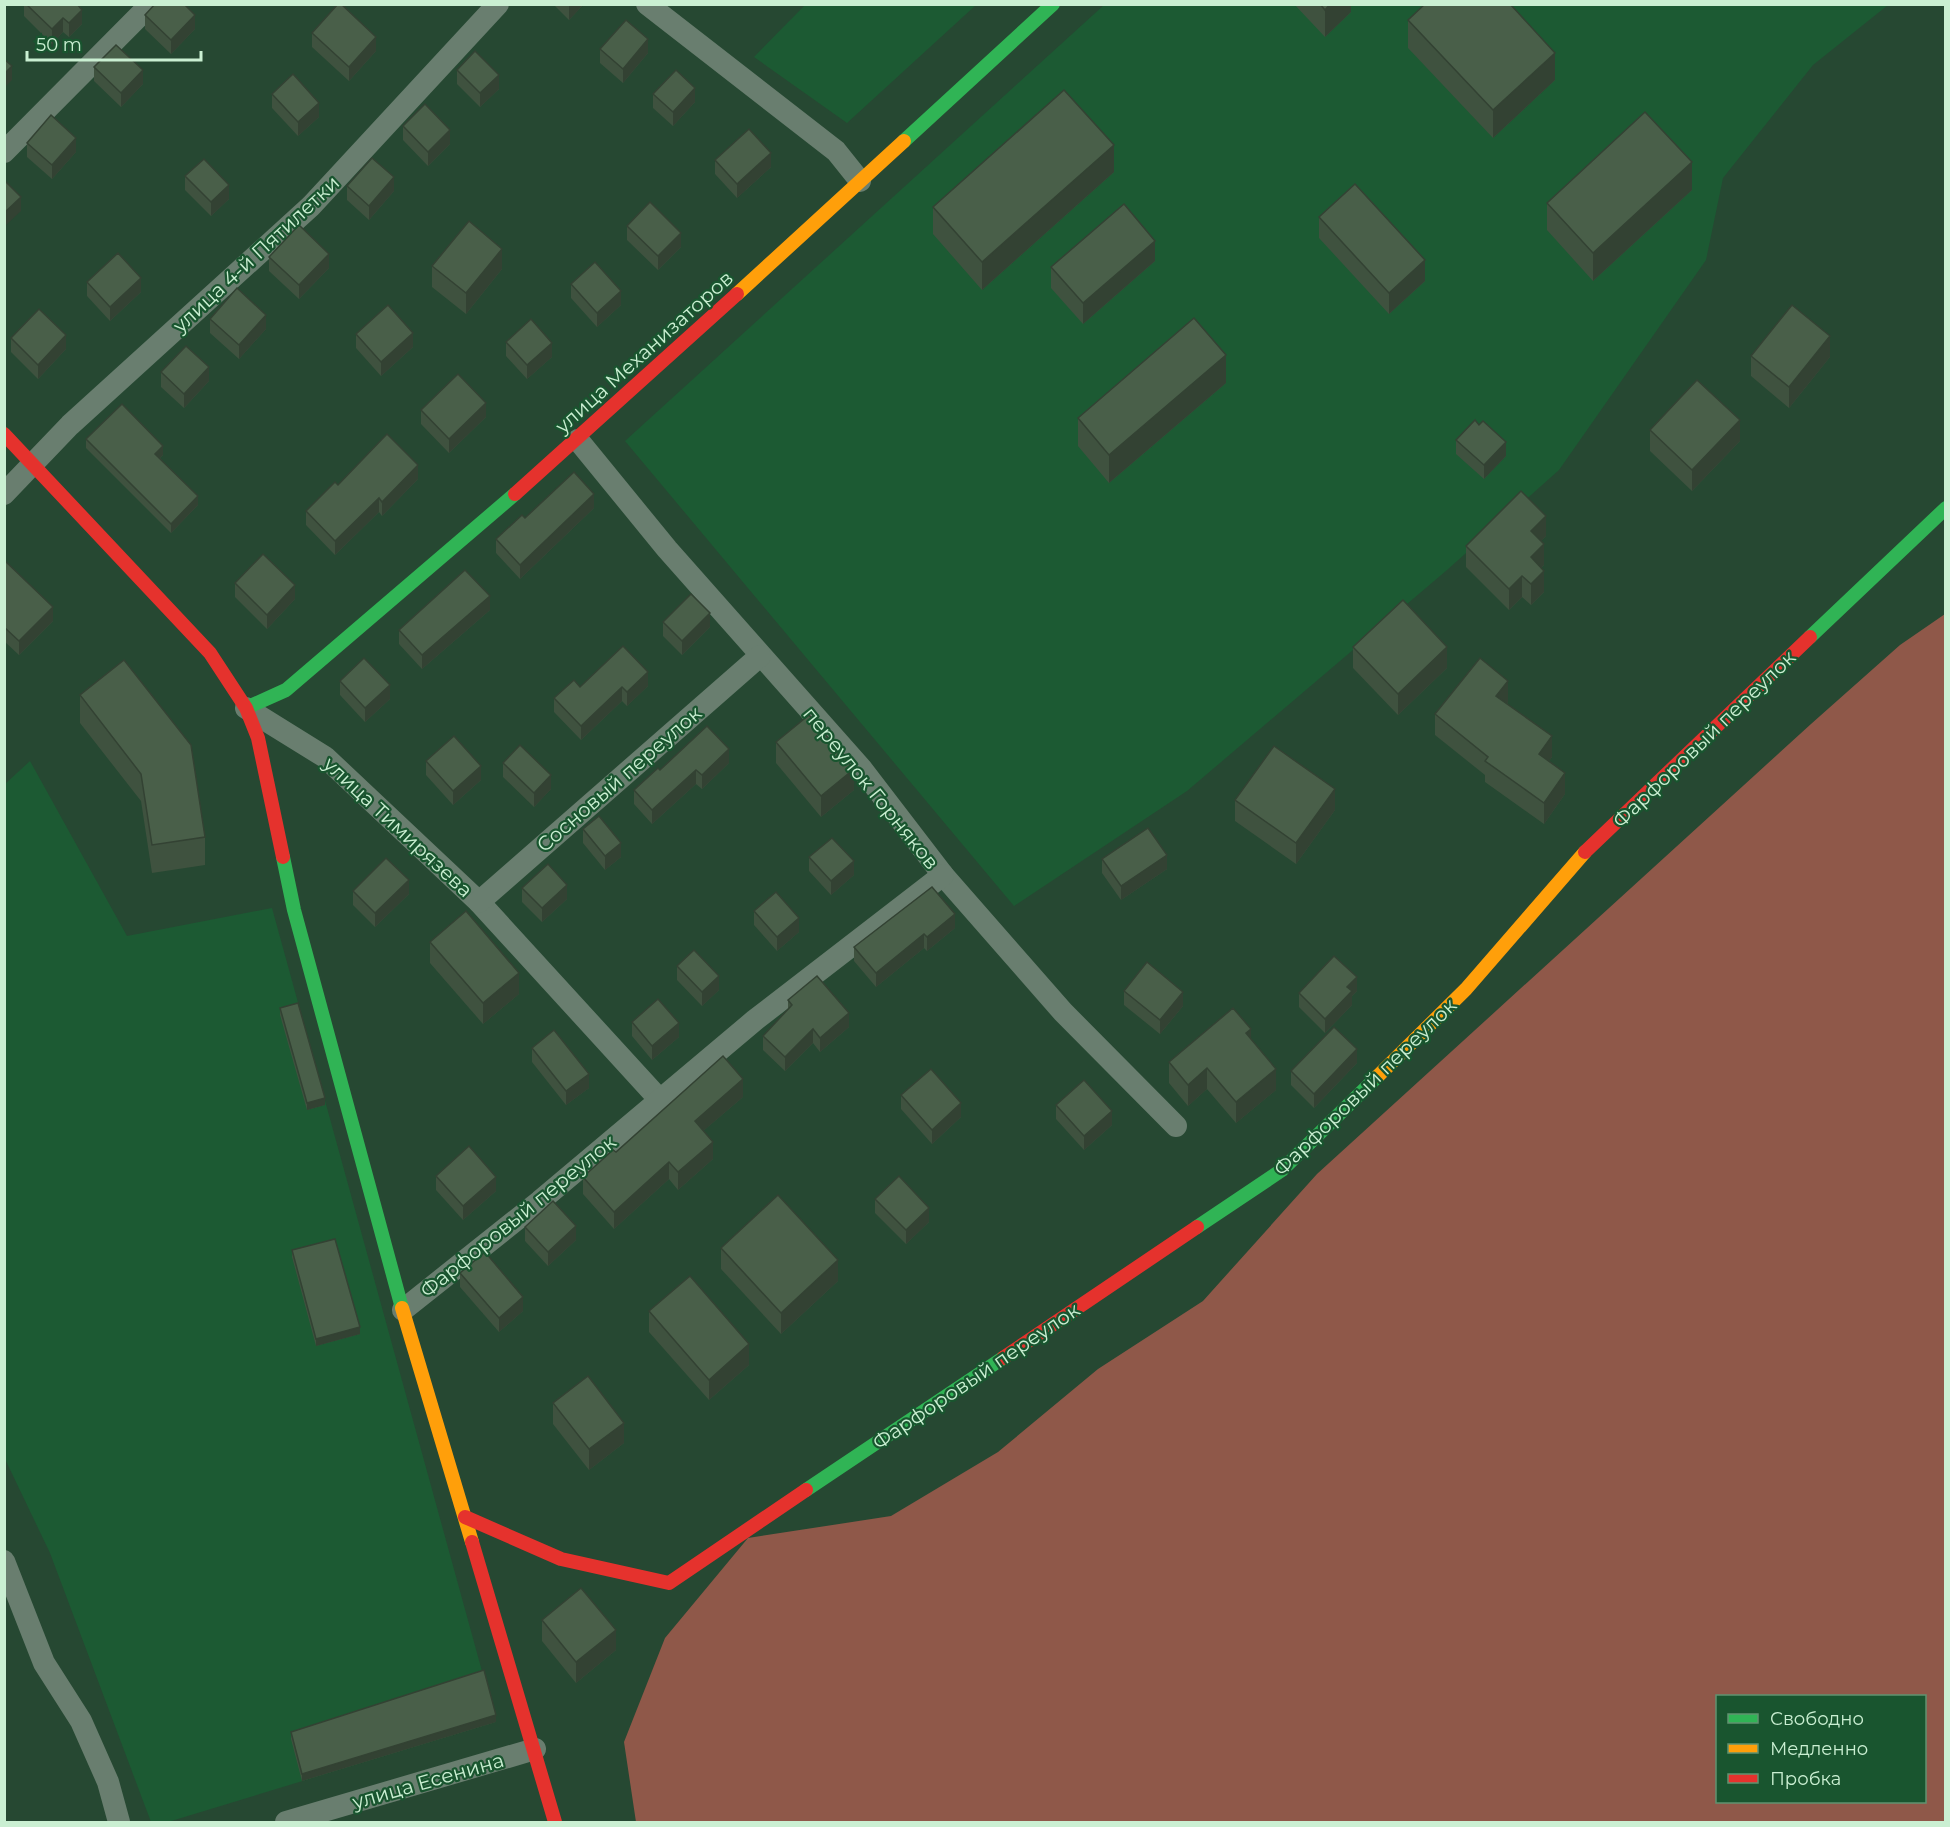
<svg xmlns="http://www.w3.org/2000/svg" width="1950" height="1827" font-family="Montserrat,sans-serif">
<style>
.built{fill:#1c5a33}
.forest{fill:#8f5849;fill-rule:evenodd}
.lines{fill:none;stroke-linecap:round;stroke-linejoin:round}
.street{stroke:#697e6f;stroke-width:22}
.fast{stroke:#30b455;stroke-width:14}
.slow{stroke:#ff9f0a;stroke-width:14}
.jam{stroke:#e5322d;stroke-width:14}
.wall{fill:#3f523f}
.shaded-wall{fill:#334233}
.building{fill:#495f49;stroke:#334233;stroke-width:1.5}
.labels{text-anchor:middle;stroke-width:4.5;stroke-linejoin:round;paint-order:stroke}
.street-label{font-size:20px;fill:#caefd2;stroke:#19552f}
</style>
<rect width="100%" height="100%" fill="#264832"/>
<!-- built -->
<g class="built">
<path d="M805 5V4L976 5 847 123 754 57Z"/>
<path d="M1104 5H1888L1813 65 1723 178 1706 260 1559 470 1447 570 1187 791 1014 906 625 441Z"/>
<path d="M30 761 127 936 272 908 496 1722 168 1822H151L50 1553 5 1459 4 785Z"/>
</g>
<!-- forest -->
<path class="forest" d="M1945 614V1822H636L624 1742 665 1638 748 1538 891 1516 998 1452 1098 1369 1203 1301 1317 1174 1811 724 1900 645ZM1718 1696H1924V1802H1718Z"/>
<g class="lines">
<!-- street -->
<g class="street">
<path d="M647 4 836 151 860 181"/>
<path d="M4 152 151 4"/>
<path d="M578 440 667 549 861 768 943 875 1063 1012 1176 1126"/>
<path d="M4 494 70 425 311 206 498 4"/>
<path d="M246 708 325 757 479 902 660 1100"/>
<path d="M479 902 760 656"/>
<path d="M403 1310 540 1201 755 1020 943 875"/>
<path d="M4 1561 44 1663 81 1721 108 1782 119 1822"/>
<path d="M286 1822 535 1749"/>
</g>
<!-- fast -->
<g class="fast">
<path d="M904 141 1053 4"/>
<path d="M1810 637 1946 508"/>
<path d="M246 708 286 690 515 494"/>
<path d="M283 857 294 910 402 1308"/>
<path d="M1197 1227 1282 1170 1378 1076"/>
<path d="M806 1490 1003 1358"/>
</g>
<!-- slow -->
<g class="slow">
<path d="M737 294 904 141"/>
<path d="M1378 1076 1466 989 1585 852"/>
<path d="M402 1308 472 1542"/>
</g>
<!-- jam -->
<g class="jam">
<path d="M4 434 210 653 246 708 258 738 283 857"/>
<path d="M515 494 737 294"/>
<path d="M1585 852 1810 637"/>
<path d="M1003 1358 1197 1227"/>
<path d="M465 1517 561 1559 669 1583 806 1490"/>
<path d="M472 1542 555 1822"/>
</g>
</g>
<!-- wall -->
<g class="wall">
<path d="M24 4H77L82 24 69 37 63 32 52 44 24 16Z"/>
<path d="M553 4H584L569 20Z"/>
<path d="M1294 4H1351V12L1325 37Z"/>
<path d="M145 15 195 29 171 54 145 29Z"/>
<path d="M1408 20 1555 80 1493 138 1408 48Z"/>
<path d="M312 33 376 51 349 81 312 47Z"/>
<path d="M600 49 648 53 623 83 600 63Z"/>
<path d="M94 67 143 84 121 107 94 81Z"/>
<path d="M457 70 499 89 480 107 457 84Z"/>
<path d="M272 94 319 117 298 136 272 108Z"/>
<path d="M653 94 695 102 673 126 653 108Z"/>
<path d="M403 126 450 144 428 166 403 140Z"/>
<path d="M27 143 76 152 52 179 27 157Z"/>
<path d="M715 160 771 167 737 198 715 174Z"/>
<path d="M1114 172 982 290 933 234V207Z"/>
<path d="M185 176 229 199 211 216 185 190Z"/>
<path d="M347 186 394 191 369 220 347 200Z"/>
<path d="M1692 190 1593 281 1547 230V203Z"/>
<path d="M1319 217 1425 281 1389 314 1319 238Z"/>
<path d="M627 226 681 247 658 270 627 240Z"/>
<path d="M269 257 329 268 299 299 269 271Z"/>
<path d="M1155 261 1083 324 1051 288V267Z"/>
<path d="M432 266 502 269 466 314 432 287Z"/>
<path d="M87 282 141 292 110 321 87 296Z"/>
<path d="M571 284 621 305 597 327 571 298Z"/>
<path d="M210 319 266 329 239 359 210 333Z"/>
<path d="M356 334 413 347 381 376 356 348Z"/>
<path d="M11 338 66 349 38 379 11 352Z"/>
<path d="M506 342 552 357 527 379 506 356Z"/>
<path d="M1751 356 1830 357 1789 408 1751 376Z"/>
<path d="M161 372 209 381 184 408 161 387Z"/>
<path d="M1226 383 1109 483 1078 446V418Z"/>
<path d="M421 410 486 417 449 453 421 424Z"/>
<path d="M1650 430 1740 441 1692 491 1650 451Z"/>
<path d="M86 439 163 455 160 458 198 505 171 533 86 448Z"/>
<path d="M1456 440 1506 456 1484 479 1456 454Z"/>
<path d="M418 479 382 516 379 512 335 555 306 525V511L338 485Z"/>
<path d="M594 508 520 579 496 553V539L525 518Z"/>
<path d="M1546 536 1541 541 1544 565 1541 568 1544 592 1531 605 1522 597 1509 610 1466 567V546Z"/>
<path d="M4 560 53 621 19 655 4 641Z"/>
<path d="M235 583 295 599 267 629 235 597Z"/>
<path d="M490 610 422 669 399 644V630Z"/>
<path d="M663 622 710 627 682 655 663 636Z"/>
<path d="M1353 647 1447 668 1398 715 1353 668Z"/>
<path d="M340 681 390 699 365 722 340 695Z"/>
<path d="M648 686 627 706 622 701 581 740 554 712V698L580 687Z"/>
<path d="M80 695 205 837V865L152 873 141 801 80 723Z"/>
<path d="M1508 702 1507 703 1552 757 1549 761 1565 794 1544 824 1485 782V775L1435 735V714Z"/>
<path d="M776 742 854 790 821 817 776 763Z"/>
<path d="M426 761 481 780 453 805 426 775Z"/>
<path d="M503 763 551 789 534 807 503 777Z"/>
<path d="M729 763 702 789 696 784 652 824 634 804V790L660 770Z"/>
<path d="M1235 800 1335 810 1296 864 1235 821Z"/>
<path d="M583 829 621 857 605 870 583 843Z"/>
<path d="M809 857 854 875 831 895 809 871Z"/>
<path d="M1102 859 1167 869 1121 900 1102 873Z"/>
<path d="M522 888 567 899 542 922 522 902Z"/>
<path d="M353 891 409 894 375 927 353 905Z"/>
<path d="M754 911 799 932 777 951 754 925Z"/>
<path d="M955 928 927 951 924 948 876 987 854 961V947Z"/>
<path d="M430 942 519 994 483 1024 430 963Z"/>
<path d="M677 966 719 990 702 1006 677 980Z"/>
<path d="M1124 991 1183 1006 1160 1034 1124 1005Z"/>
<path d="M1357 991 1352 996V1005L1325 1033 1299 1007V993Z"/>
<path d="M788 1000 849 1027 820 1052 813 1043 785 1071 763 1050V1036L788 1010Z"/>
<path d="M280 1008 325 1105 307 1110 280 1015Z"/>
<path d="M632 1022 679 1037 652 1060 632 1036Z"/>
<path d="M1251 1039 1276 1090 1236 1123 1207 1089 1188 1106 1169 1083V1062Z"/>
<path d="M532 1048 589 1088 566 1105 532 1062Z"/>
<path d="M1357 1063 1314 1108 1291 1085V1071Z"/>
<path d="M901 1095 961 1117 932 1144 901 1109Z"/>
<path d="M743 1097 703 1131 713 1159 678 1190 669 1179 614 1229 583 1194V1177L616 1152Z"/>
<path d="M1056 1105 1112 1125 1084 1150 1056 1119Z"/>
<path d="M436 1176 496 1191 463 1220 436 1190Z"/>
<path d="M875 1199 929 1222 906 1244 875 1213Z"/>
<path d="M525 1227 576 1240 548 1266 525 1241Z"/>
<path d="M721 1248 838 1281 781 1334 721 1269Z"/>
<path d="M292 1250 360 1334 316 1346 292 1257Z"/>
<path d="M460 1273 523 1311 499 1332 460 1287Z"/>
<path d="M649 1311 749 1365 709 1400 649 1332Z"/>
<path d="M553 1403 624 1443 589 1470 553 1424Z"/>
<path d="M542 1620 616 1650 576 1683 542 1641Z"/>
<path d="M496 1722 302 1781 291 1739V1732Z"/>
</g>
<!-- shaded-wall -->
<g class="shaded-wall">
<path d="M570 4H584L569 20V6Z"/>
<path d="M1330 4H1351V12L1325 37V10Z"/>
<path d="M82 10V24L69 37V23Z"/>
<path d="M195 15V29L171 54V40Z"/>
<path d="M63 18V32L52 44V29Z"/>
<path d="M376 37V51L349 81V67Z"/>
<path d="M648 39V53L623 83V69Z"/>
<path d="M1555 53V80L1493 138V110Z"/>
<path d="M12 66V80L4 88V74Z"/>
<path d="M143 70V84L121 107V93Z"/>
<path d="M499 75V89L480 107V93Z"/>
<path d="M695 88V102L673 126V112Z"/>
<path d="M319 103V117L298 136V122Z"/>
<path d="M450 130V144L428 166V152Z"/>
<path d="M76 138V152L52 179V165Z"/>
<path d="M1114 145V172L982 290V262Z"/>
<path d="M771 153V167L737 198V184Z"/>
<path d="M1692 162V190L1593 281V253Z"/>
<path d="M394 177V191L369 220V206Z"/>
<path d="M229 185V199L211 216V202Z"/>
<path d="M21 197V211L4 227V213Z"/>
<path d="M681 233V247L658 270V256Z"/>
<path d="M1155 241V261L1083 324V303Z"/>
<path d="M502 249V269L466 314V293Z"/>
<path d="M329 254V268L299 299V285Z"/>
<path d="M1425 260V281L1389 314V293Z"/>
<path d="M141 278V292L110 321V307Z"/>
<path d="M621 291V305L597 327V313Z"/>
<path d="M266 315V329L239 359V345Z"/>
<path d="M413 333V347L381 376V362Z"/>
<path d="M66 335V349L38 379V365Z"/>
<path d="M1830 336V357L1789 408V387Z"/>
<path d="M552 343V357L527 379V365Z"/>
<path d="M1226 355V383L1109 483V455Z"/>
<path d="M209 367V381L184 408V394Z"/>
<path d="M486 403V417L449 453V439Z"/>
<path d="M1740 420V441L1692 491V470Z"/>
<path d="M1506 442V456L1484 479V465Z"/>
<path d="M163 446V455L155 463V454Z"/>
<path d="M418 465V479L382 516V502Z"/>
<path d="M594 494V508L520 579V565Z"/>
<path d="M198 496V505L171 533V524Z"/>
<path d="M379 498V512L335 555V541Z"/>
<path d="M1546 516V536L1531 552V531Z"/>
<path d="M1544 544V565L1531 578V557Z"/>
<path d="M1544 571V592L1531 605V584Z"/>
<path d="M1522 576V597L1509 610V589Z"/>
<path d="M295 585V599L267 629V615Z"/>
<path d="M490 596V610L422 669V655Z"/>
<path d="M53 607V621L19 655V641Z"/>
<path d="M710 613V627L682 655V641Z"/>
<path d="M1447 647V668L1398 715V694Z"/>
<path d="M648 672V686L627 706V692Z"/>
<path d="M1508 681V702L1496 717V696Z"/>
<path d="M390 685V699L365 722V708Z"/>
<path d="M622 687V701L581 740V726Z"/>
<path d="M1552 736V757L1539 775V754Z"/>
<path d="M729 749V763L702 789V775Z"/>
<path d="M481 766V780L453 805V791Z"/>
<path d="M854 769V790L821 817V796Z"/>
<path d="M696 770V784L652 824V810Z"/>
<path d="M1565 773V794L1544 824V803Z"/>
<path d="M551 775V789L534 807V793Z"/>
<path d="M1335 789V810L1296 864V843Z"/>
<path d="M621 843V857L605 870V856Z"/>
<path d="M1167 855V869L1121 900V886Z"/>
<path d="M854 861V875L831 895V881Z"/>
<path d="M409 880V894L375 927V913Z"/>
<path d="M567 885V899L542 922V908Z"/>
<path d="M955 914V928L927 951V937Z"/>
<path d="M799 918V932L777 951V937Z"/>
<path d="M924 934V948L876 987V973Z"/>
<path d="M519 973V994L483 1024V1003Z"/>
<path d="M719 976V990L702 1006V992Z"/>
<path d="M1357 977V991L1352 996V1005L1325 1033V1019L1347 987Z"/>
<path d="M1183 992V1006L1160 1034V1020Z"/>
<path d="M849 1013V1027L820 1052V1038Z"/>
<path d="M679 1023V1037L652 1060V1046Z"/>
<path d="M813 1029V1043L785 1071V1057Z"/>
<path d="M1251 1029V1050L1246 1033Z"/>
<path d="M1357 1049V1063L1314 1108V1094Z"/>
<path d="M1207 1068V1089L1188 1106V1085Z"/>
<path d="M1276 1069V1090L1236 1123V1102Z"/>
<path d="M589 1074V1088L566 1105V1091Z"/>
<path d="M743 1079V1097L695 1138V1121Z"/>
<path d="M325 1098V1105L307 1110V1103Z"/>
<path d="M961 1103V1117L932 1144V1130Z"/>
<path d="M1112 1111V1125L1084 1150V1136Z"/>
<path d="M713 1142V1159L678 1190V1172Z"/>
<path d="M669 1162V1179L614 1229V1212Z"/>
<path d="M496 1177V1191L463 1220V1206Z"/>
<path d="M929 1208V1222L906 1244V1230Z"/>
<path d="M576 1226V1240L548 1266V1252Z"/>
<path d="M838 1260V1281L781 1334V1313Z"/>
<path d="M523 1297V1311L499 1332V1318Z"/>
<path d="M360 1327V1334L316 1346V1339Z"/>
<path d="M749 1344V1365L709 1400V1380Z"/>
<path d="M624 1423V1443L589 1470V1449Z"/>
<path d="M616 1630V1650L576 1683V1662Z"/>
<path d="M496 1715V1722L302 1781V1774Z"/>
</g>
<!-- building -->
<g class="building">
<path d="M26 4H77L82 10 69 23 63 18 52 29Z"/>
<path d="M155 4H184L195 15 171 40 145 15Z"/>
<path d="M338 4H341L376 37 349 67 312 33Z"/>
<path d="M1320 4H1330L1325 10Z"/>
<path d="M1425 4H1510L1555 53 1493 110 1408 20Z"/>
<path d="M626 20 648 39 623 69 600 49Z"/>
<path d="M116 45 143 70 121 93 94 67Z"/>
<path d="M475 51 499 75 480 93 457 70Z"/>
<path d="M4 59 12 66 4 74Z"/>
<path d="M676 70 695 88 673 112 653 94Z"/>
<path d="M293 74 319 103 298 122 272 94Z"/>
<path d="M1064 90 1114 145 982 262 933 207Z"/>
<path d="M425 104 450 130 428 152 403 126Z"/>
<path d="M1645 112 1692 162 1593 253 1547 203Z"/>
<path d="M51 115 76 138 52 165 27 143Z"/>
<path d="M749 129 771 153 737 184 715 160Z"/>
<path d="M372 158 394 177 369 206 347 186Z"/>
<path d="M204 159 229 185 211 202 185 176Z"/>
<path d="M4 180 21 197 4 213Z"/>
<path d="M1355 184 1425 260 1389 293 1319 217Z"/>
<path d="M650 202 681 233 658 256 627 226Z"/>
<path d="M1124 204 1155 241 1083 303 1051 267Z"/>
<path d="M469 221 502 249 466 293 432 266Z"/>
<path d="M299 225 329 254 299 285 269 257Z"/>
<path d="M118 253 141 278 110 307 87 282Z"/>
<path d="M595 262 621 291 597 313 571 284Z"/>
<path d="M237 288 266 315 239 345 210 319Z"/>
<path d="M388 305 413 333 381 362 356 334Z"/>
<path d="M1792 305 1830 336 1789 387 1751 356Z"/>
<path d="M39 309 66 335 38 365 11 338Z"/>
<path d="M1194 318 1226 355 1109 455 1078 418Z"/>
<path d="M531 319 552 343 527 365 506 342Z"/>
<path d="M186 346 209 367 184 394 161 372Z"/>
<path d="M458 374 486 403 449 439 421 410Z"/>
<path d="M1697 380 1740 420 1692 470 1650 430Z"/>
<path d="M122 404 163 446 155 454 198 496 171 524 86 439Z"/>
<path d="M1475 420 1479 425 1483 421 1506 442 1484 465 1456 440Z"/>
<path d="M387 434 418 465 382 502 379 498 335 541 306 511 335 482 338 485Z"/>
<path d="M574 472 594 494 520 565 496 539 522 515 525 518Z"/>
<path d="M1521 491 1546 516 1531 531 1544 544 1531 557 1544 571 1531 584 1522 576 1509 589 1466 546Z"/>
<path d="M263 554 295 585 267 615 235 583Z"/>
<path d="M4 560 53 607 19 641 4 627Z"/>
<path d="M465 570 490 596 422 655 399 630Z"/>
<path d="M691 594 710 613 682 641 663 622Z"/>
<path d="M1403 600 1447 647 1398 694 1353 647Z"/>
<path d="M623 646 648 672 627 692 622 687 581 726 554 698 574 680 580 687Z"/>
<path d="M364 658 390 685 365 708 340 681Z"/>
<path d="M1480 658 1508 681 1496 696 1552 736 1539 754 1565 773 1544 803 1485 761 1488 757 1435 714Z"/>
<path d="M124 660 191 745 205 837 152 845 141 774 80 695Z"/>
<path d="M809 715 854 769 821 796 776 742Z"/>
<path d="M707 726 729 749 702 775 696 770 652 810 634 790 658 768 660 770Z"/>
<path d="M454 736 481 766 453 791 426 761Z"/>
<path d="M520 745 551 775 534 793 503 763Z"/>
<path d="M1274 746 1335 789 1296 843 1235 800Z"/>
<path d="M599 816 621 843 605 856 583 829Z"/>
<path d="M1148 828 1167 855 1121 886 1102 859Z"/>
<path d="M832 838 854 861 831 881 809 857Z"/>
<path d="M386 858 409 880 375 913 353 891Z"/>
<path d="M548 864 567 885 542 908 522 888Z"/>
<path d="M932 887 955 914 927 937 924 934 876 973 854 947Z"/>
<path d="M776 892 799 918 777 937 754 911Z"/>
<path d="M466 911 519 973 483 1003 430 942Z"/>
<path d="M694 950 719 976 702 992 677 966Z"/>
<path d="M1334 956 1357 977 1347 987 1352 991 1325 1019 1299 993Z"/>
<path d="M1147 962 1183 992 1160 1020 1124 991Z"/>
<path d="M817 976 849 1013 820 1038 813 1029 785 1057 763 1036 792 1005 788 1000Z"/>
<path d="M658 999 679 1023 652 1046 632 1022Z"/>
<path d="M298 1003 325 1098 307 1103 280 1008Z"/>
<path d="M1233 1008 1251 1029 1246 1033 1276 1069 1236 1102 1207 1068 1188 1085 1169 1062Z"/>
<path d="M1334 1027 1357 1049 1314 1094 1291 1071Z"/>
<path d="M554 1030 589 1074 566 1091 532 1048Z"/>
<path d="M723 1056 743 1079 695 1121 713 1142 678 1172 669 1162 614 1212 583 1177 613 1150 616 1152Z"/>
<path d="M931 1069 961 1103 932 1130 901 1095Z"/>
<path d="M1084 1080 1112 1111 1084 1136 1056 1105Z"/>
<path d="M469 1146 496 1177 463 1206 436 1176Z"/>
<path d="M899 1176 929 1208 906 1230 875 1199Z"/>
<path d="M778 1195 838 1260 781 1313 721 1248Z"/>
<path d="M553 1201 576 1226 548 1252 525 1227Z"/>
<path d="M335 1239 360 1327 316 1339 292 1250Z"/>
<path d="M485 1252 523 1297 499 1318 460 1273Z"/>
<path d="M690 1276 749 1344 709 1380 649 1311Z"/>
<path d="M588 1376 624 1423 589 1449 553 1403Z"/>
<path d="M581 1588 616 1630 576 1662 542 1620Z"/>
<path d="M484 1670 496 1715 302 1774 291 1732Z"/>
</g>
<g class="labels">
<!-- street labels -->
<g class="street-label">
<text transform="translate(256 254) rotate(-43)" y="7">улица 4-й Пятилетки</text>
<text transform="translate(644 352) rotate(-42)" y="7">улица Механизаторов</text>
<text transform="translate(1704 739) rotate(-44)" y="7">Фарфоровый переулок</text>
<text transform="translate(619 779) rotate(-41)" y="7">Сосновый переулок</text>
<text transform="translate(871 788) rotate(51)" y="7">переулок Горняков</text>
<text transform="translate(398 827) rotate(43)" y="7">улица Тимирязева</text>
<text transform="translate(1365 1087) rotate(-44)" y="7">Фарфоровый переулок</text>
<text transform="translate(518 1216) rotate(-39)" y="7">Фарфоровый переулок</text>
<text transform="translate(976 1376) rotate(-34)" y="7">Фарфоровый переулок</text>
<text transform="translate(428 1781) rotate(-16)" y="7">улица Есенина</text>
</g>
</g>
<!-- border -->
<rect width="1950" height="1827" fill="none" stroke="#caefd2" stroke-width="12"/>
<!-- legend -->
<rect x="1716" y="1695" width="210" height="108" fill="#19552f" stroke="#609370" stroke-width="1.5"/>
<rect x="1728" y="1714" width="30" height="9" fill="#30b455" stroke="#609370" stroke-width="1.5"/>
<text x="1770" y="1725" font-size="18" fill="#caefd2">Свободно</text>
<rect x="1728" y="1744" width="30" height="9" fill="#ff9f0a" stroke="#609370" stroke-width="1.5"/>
<text x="1770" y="1755" font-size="18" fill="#caefd2">Медленно</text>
<rect x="1728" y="1774" width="30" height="9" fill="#e5322d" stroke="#609370" stroke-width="1.5"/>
<text x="1770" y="1785" font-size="18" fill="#caefd2">Пробка</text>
<!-- scale -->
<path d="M27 51v9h174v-9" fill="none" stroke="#caefd2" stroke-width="3"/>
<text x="36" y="51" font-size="18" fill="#caefd2" stroke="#19552f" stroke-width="4.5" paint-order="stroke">50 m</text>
</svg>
